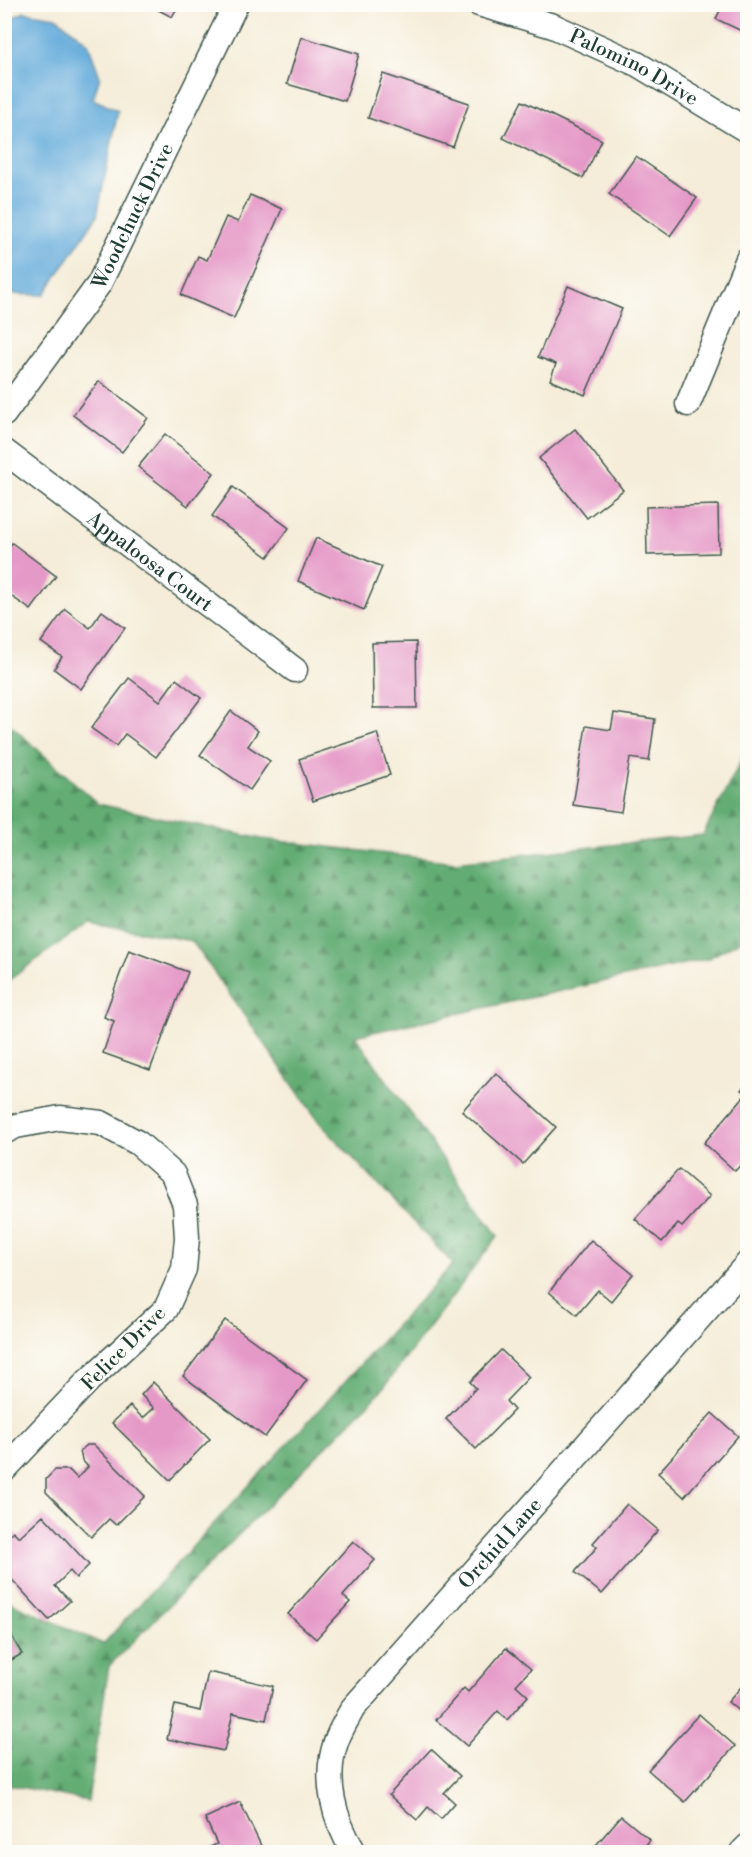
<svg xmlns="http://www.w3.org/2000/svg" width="752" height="1857" font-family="'Libre Bodoni',serif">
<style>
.forest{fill:url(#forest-firs);stroke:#417554;stroke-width:1.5}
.water{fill:#65acdb;stroke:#427488;stroke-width:1.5}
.building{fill:#e599c7}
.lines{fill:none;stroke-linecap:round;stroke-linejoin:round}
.street-casing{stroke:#3f574d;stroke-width:27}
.street{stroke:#fff;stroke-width:24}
.labels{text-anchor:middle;stroke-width:4.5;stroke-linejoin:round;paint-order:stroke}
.street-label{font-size:20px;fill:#1f3d34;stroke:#fdfcf7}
</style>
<defs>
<pattern id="forest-firs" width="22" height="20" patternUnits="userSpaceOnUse" patternTransform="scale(1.5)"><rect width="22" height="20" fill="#63ad75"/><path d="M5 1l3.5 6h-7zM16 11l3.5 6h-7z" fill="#518e61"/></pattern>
</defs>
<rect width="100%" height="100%" fill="#fdfcf7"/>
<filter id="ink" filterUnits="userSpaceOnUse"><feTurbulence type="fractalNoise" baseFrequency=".0167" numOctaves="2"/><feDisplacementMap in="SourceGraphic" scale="12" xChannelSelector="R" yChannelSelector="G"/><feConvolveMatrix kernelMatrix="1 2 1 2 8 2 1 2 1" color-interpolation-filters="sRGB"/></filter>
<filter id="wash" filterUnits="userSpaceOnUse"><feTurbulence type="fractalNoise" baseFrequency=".008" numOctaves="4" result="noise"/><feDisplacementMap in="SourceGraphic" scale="24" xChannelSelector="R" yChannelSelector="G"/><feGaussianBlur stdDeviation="1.35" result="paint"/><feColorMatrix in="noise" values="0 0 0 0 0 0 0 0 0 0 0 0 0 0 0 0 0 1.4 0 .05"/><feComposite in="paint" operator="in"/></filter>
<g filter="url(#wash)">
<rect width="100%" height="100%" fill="#f5edd9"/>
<!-- forest -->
<path class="forest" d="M4 719 98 804 262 839 455 862 703 835 747 749V937L707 959 355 1036 498 1236 381 1391 109 1666 88 1801 5 1784V1600L103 1644 453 1264 319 1122 192 941 88 922 5 983Z"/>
<!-- water -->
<path class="water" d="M24 12 56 17 88 43 100 77 93 99 118 111 97 216 44 295 5 294V22Z"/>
<g id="blocks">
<!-- building -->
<g class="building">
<path d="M147 4H179L172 17Z"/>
<path d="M723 4H748V34L716 19Z"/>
<path d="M301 37 359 54 345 101 287 84Z"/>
<path d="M383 74 469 103 453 147 368 118Z"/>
<path d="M522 101 602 140 583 178 503 138Z"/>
<path d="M636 156 697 198 670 236 609 194Z"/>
<path d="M250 195 282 209 234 318 181 295 198 256 207 260 226 217 238 222Z"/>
<path d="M568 286 622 309 585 395 550 380 556 364 538 357Z"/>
<path d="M99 381 148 418 122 452 73 415Z"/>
<path d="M575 429 623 490 587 518 539 458Z"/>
<path d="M165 434 214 473 188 506 138 467Z"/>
<path d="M233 487 289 528 268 557 212 516Z"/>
<path d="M718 505 719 553 647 555 646 507Z"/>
<path d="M316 538 382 567 364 610 298 581Z"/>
<path d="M12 543 56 576 31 610 4 591V552Z"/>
<path d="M65 609 90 628 102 611 125 628 81 689 54 669 62 657 41 642Z"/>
<path d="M416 642 417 708H373L372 643Z"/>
<path d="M129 678 160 701 176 679 201 698 156 757 125 734 116 746 91 728Z"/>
<path d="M231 711 258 731 248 746 270 761 250 790 200 755Z"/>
<path d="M614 713 655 719 649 761 630 758 621 812 573 805 586 726 611 730Z"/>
<path d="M377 733 390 775 313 801 299 759Z"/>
<path d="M129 950 188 972 150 1070 103 1053 114 1021 104 1017Z"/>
<path d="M496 1073 556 1127 523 1164 462 1111Z"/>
<path d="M748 1082V1157L735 1171 704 1143 746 1094 741 1090Z"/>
<path d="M679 1169 710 1196 682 1227 678 1224 662 1242 635 1219Z"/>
<path d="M591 1240 633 1274 611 1301 598 1290 577 1315 549 1292Z"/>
<path d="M225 1320 307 1380 265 1437 183 1376Z"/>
<path d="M501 1350 529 1377 506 1401 514 1410 476 1449 446 1419 476 1388 470 1382Z"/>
<path d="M153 1382 210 1439 170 1480 112 1423 130 1406 143 1418 154 1408 141 1395Z"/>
<path d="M712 1413 738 1436 684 1497 658 1473Z"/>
<path d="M87 1445H94L145 1496 116 1525 109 1519 91 1537 46 1492V1479L55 1470H69L77 1478 88 1467 82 1460 80 1451Z"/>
<path d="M627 1504 658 1530 602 1594 575 1572 597 1547 593 1543Z"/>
<path d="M43 1515 89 1565 76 1578 70 1571 55 1586 70 1601 49 1620 4 1571V1540L13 1531 19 1537Z"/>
<path d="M353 1541 375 1560 343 1596 350 1602 316 1639 288 1614Z"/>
<path d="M4 1623 22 1654 4 1664Z"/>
<path d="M506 1648 531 1669 516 1685 528 1696 507 1720 498 1711 467 1746 436 1720 464 1688 468 1692Z"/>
<path d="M208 1672 273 1686 266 1720 233 1713 224 1751 167 1739 175 1705 200 1711Z"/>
<path d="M748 1679V1719L728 1702Z"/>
<path d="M699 1714 735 1746 685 1802 648 1770Z"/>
<path d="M431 1749 460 1776 444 1793 455 1803 441 1819 428 1807 417 1820 389 1795Z"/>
<path d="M240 1802 264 1852H200L217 1844 205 1818Z"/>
<path d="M621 1816 650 1840 640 1852H590Z"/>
</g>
</g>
</g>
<g filter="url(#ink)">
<use href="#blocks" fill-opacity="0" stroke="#3f574d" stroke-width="1.5"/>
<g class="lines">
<!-- street casing -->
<g class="street-casing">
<g id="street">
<path id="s1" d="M479 4 553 26 637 64 748 131"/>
<path d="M688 404 748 259"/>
<path id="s2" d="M4 414 99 284 236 4"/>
<path id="s3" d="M4 451 295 670"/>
<path d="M4 1132 16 1126 60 1118 101 1123 138 1143 173 1174 185 1205 187 1238 184 1269 166 1309 89 1380 4 1470"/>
<path id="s4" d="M354 1852C334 1820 323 1779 336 1742 340 1730 347 1719 353 1708L748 1263"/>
<path d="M742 1852 748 1846"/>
</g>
</g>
<!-- street -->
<use href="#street" class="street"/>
</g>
</g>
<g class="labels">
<!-- street labels -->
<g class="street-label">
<text dy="7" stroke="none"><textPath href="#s1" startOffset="168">Palomino Drive</textPath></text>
<text dy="7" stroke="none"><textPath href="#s2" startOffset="237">Woodchuck Drive</textPath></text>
<text dy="7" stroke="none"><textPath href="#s3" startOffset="183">Appaloosa Court</textPath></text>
<text transform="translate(123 1348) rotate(-45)" y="7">Felice Drive</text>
<text dy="7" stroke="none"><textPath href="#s4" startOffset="374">Orchid Lane</textPath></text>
</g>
</g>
<!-- margin -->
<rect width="752" height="1857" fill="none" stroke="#fdfcf7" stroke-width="24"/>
</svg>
